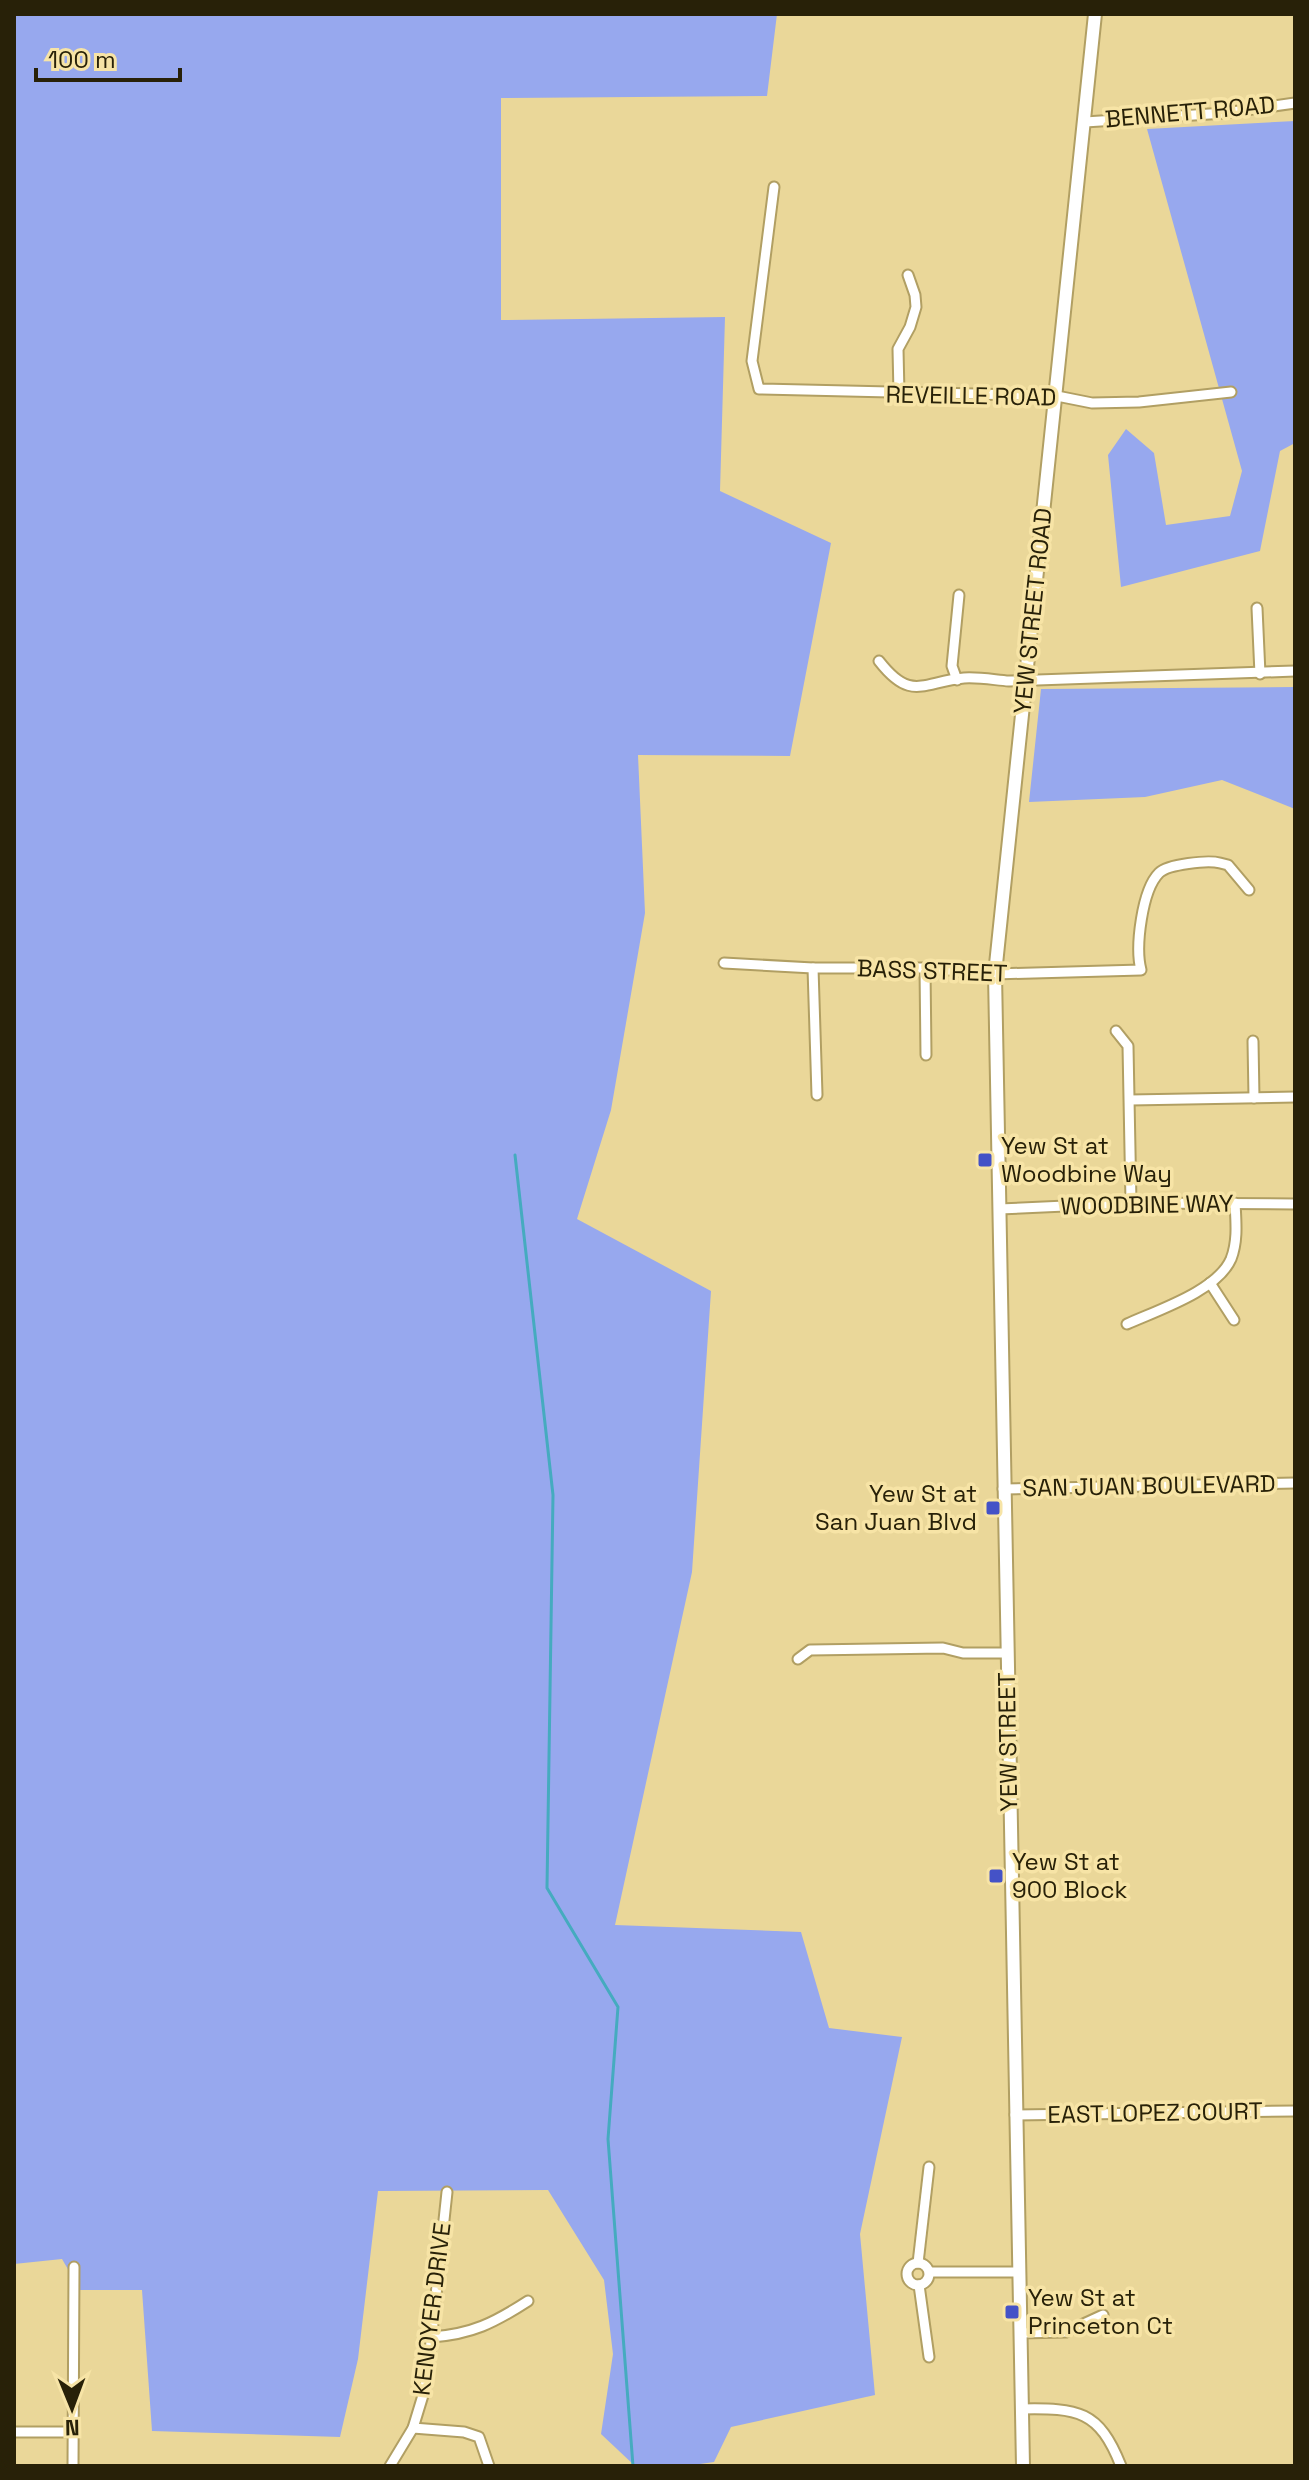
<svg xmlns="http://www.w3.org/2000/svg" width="1309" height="2480" font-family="'Space Grotesk',sans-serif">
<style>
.green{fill:#97a8ee}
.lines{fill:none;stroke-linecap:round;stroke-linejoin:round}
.stream{stroke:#45abbf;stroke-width:3}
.street-casing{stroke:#b19f63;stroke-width:13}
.secondary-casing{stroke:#b19f63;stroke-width:16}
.street{stroke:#fff;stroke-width:9}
.secondary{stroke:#fff;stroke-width:12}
.poi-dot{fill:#4452c7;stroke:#f7e4a6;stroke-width:3}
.labels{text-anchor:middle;stroke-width:7;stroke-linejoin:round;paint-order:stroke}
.street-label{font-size:24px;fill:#282108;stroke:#f7e4a6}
.poi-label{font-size:24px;fill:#282108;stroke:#f7e4a6;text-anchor:start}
</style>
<rect width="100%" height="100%" fill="#ead799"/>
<!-- green -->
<g class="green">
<path d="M14 14H777L767 96 501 98V320L725 317 720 491 831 543 790 756 638 755 645 913 611 1110 577 1219 711 1291 692 1572 615 1925 801 1932 829 2028 902 2037 860 2234 875 2395 731 2427 714 2462 686 2466H635L601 2434 613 2354 604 2280 548 2190 378 2191 358 2359 340 2437 152 2431 142 2290H80L62 2259 14 2264Z"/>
<path d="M1295 121V443L1280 451 1260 551 1121 587 1108 455 1126 429 1154 453 1166 525 1230 516 1242 471 1147 129Z"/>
<path d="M1295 687V809L1222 780 1145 797 1029 802 1041 689Z"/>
</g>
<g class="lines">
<!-- stream -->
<path class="stream" d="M515 1155 553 1495 547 1888 618 2007 608 2139 633 2466"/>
<!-- street casing -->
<g class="street-casing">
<g id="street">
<path d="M1085 122 1225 113 1295 103"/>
<path d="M774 187 752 361 759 389 1057 396 1092 403 1139 402 1231 392"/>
<path d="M899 394 898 349 910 327 916 307 915 295 908 275"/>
<path d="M1257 608 1260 674"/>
<path d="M879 661C911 702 922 682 964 678 979 677 995 680 1009 681L1295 671"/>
<path d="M957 680 952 666 959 595"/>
<path d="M724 963 813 968H925L995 974 1141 970C1135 947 1142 890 1159 873 1168 864 1208 860 1220 863L1228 865 1249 890"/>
<path d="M813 968 817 1095"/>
<path d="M925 968 926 1055"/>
<path d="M1116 1031 1128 1046 1131 1203"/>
<path d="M1253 1041 1254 1098"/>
<path d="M1130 1100 1295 1097"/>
<path d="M999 1209 1131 1203 1295 1204"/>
<path d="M1210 1283 1234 1320"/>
<path d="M1127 1324C1158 1310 1217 1291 1231 1259 1238 1241 1236 1222 1235 1203"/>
<path d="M1003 1489 1295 1483"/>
<path d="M798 1659 810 1650 943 1648 963 1653H1006"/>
<path d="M1015 2115 1295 2111"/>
<circle cx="918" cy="2274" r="11"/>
<path d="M918 2263 929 2167"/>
<path d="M929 2272H1019"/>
<path d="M919 2285 929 2357"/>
<path d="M1020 2333 1066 2332 1103 2315"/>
<path d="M432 2337C472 2334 494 2323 528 2301"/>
<path d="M1021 2409C1078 2408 1099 2410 1121 2466"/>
<path d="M413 2428 464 2432 479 2437 489 2466"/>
<path d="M14 2432H73"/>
<path d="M73 2466 74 2267"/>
<path d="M390 2466 413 2428 424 2392 430 2351 447 2192"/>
</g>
</g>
<!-- secondary casing -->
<g class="secondary-casing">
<path id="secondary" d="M1023 2466 995 974 1095 14"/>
</g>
<!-- street -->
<use href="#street" class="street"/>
<!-- secondary -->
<use href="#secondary" class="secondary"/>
</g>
<!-- markers -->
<g class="poi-dot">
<rect x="977" y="1152" width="16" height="16" rx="4"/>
<rect x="985" y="1500" width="16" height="16" rx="4"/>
<rect x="988" y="1868" width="16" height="16" rx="4"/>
<rect x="1004" y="2304" width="16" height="16" rx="4"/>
</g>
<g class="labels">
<!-- street labels -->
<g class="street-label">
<text transform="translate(1190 112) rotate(-5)" y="8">BENNETT ROAD</text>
<text transform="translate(971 396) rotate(1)" y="8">REVEILLE ROAD</text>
<text transform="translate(1033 611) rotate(-84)" y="8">YEW STREET ROAD</text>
<text transform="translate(932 971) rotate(2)" y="8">BASS STREET</text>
<text transform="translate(1147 1205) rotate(-1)" y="8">WOODBINE WAY</text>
<text transform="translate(1149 1486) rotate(-1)" y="8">SAN JUAN BOULEVARD</text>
<text transform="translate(1008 1742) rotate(-91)" y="8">YEW STREET</text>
<text transform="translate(1155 2113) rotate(-1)" y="8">EAST LOPEZ COURT</text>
<text transform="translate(432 2309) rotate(-83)" y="8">KENOYER DRIVE</text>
</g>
<!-- poi labels -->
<g class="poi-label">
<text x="1001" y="1154">Yew St at<tspan x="1001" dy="28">Woodbine Way</tspan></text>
<text x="977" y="1502" text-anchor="end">Yew St at<tspan x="977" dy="28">San Juan Blvd</tspan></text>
<text x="1012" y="1870">Yew St at<tspan x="1012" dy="28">900 Block</tspan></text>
<text x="1028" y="2306">Yew St at<tspan x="1028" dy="28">Princeton Ct</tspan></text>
</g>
</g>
<!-- border -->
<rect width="1309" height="2480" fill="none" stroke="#282108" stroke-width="32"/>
<!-- north arrow -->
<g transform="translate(72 2408) rotate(179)" stroke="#f7e4a6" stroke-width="6" paint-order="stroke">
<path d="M0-6L14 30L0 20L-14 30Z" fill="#282108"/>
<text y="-12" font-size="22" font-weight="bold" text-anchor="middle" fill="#282108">N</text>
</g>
<!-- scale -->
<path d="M36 68v12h144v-12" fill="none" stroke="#282108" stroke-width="4"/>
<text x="48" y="68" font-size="24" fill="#282108" stroke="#f7e4a6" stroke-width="6" paint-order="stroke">100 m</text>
</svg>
